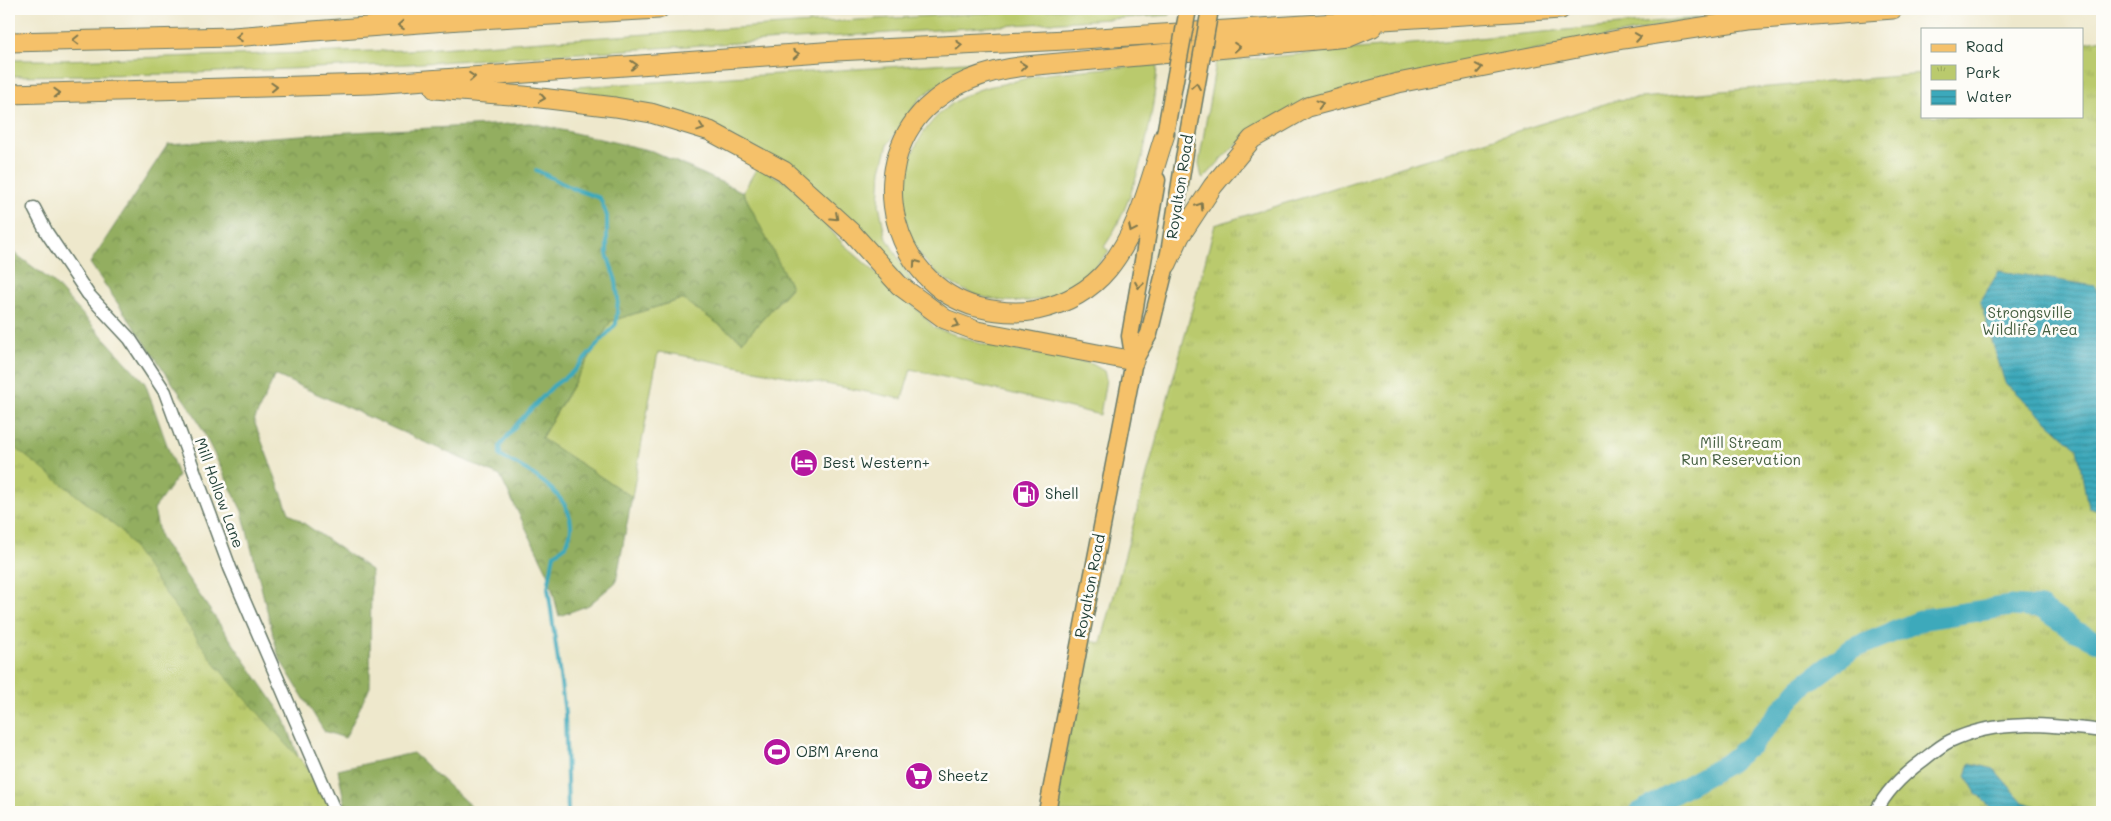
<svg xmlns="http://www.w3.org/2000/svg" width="2111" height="821" font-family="Mali,sans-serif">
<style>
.green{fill:#baca6d;stroke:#6c8450}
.forest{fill:url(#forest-crowns);stroke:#59764a}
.park{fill:url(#park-tufts);stroke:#6c8450}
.water{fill:url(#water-rules);stroke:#2e7378}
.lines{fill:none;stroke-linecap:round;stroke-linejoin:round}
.stream{stroke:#3ca9bb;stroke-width:4}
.river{stroke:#3ca9bb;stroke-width:21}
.minor-casing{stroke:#677969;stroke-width:15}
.major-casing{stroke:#677969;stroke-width:19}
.highway-casing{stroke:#677969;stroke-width:21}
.minor{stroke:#fff;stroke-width:12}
.major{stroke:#f5c16b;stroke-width:16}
.highway{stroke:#f5c16b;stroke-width:19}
.major-bridge-casing{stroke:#677969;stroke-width:19;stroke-linecap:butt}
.major-bridge{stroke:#f5c16b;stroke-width:16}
.oneway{stroke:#7f784d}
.labels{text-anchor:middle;stroke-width:5;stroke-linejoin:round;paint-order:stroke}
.street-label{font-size:15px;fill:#1f3d34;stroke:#fdfcf7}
.park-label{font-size:15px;fill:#466042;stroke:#fdfcf7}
.poi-label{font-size:15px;fill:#1f3d34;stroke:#fdfcf7;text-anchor:start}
</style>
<defs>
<pattern id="forest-crowns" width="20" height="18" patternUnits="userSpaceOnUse" patternTransform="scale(1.25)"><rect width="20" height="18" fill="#93ae60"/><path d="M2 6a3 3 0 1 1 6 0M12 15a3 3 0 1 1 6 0" fill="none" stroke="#778f50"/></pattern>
<pattern id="park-tufts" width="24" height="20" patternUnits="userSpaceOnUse" patternTransform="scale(1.25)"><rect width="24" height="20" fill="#baca6d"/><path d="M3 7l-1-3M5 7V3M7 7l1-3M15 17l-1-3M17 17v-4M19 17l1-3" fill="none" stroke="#9fae5f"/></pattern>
<pattern id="water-rules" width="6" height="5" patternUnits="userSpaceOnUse" patternTransform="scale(1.25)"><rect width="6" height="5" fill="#3ca9bb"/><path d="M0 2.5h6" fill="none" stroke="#328b99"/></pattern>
</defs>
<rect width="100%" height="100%" fill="#fdfcf7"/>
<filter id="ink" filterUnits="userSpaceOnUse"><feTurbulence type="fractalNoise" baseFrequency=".02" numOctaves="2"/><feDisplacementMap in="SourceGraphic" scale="10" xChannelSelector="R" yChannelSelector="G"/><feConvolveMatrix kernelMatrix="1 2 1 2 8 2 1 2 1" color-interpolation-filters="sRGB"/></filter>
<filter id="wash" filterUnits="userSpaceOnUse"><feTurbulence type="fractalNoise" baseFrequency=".0096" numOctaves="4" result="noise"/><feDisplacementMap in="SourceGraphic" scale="20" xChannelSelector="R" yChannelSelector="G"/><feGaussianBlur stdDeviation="1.12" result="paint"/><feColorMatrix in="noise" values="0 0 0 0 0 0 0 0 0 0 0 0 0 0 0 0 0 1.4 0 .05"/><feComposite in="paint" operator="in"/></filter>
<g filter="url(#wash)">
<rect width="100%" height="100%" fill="#eee8cc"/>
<!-- green -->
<g class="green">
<path d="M1062 9H1171L1170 15 408 64 171 74 9 76V60H62L409 50 856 20Z"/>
<path d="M1707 17 1380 81 1235 145 1203 179 1202 178 1199 163 1216 62Z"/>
<path d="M980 61V64L955 73 921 97 888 144 881 170 879 204 885 235 912 282 910 283 723 131 530 90Z"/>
<path d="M1157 65C1154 121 1136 201 1104 247L1109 251C1095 268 1071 290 1050 297 998 312 934 289 911 239 906 227 905 214 904 202 902 153 931 107 978 90 988 86 1000 85 1011 82 1025 79 1040 74 1055 73 1089 69 1123 67 1157 65Z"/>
<path d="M758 166 792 187 843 244 915 307 935 328 985 345 1076 360 1092 364 1104 371 1106 379 1100 415 911 369 902 399 680 355 658 352 632 497 541 439 611 321 682 299 743 341 791 288 743 192Z"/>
</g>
<!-- forest -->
<g class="forest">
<path d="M531 123 652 151 743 192 791 287 743 341 682 299 611 321 541 438 632 497 616 582 589 605 559 616 548 573 500 476 275 375 254 421 289 513 371 570 370 687 345 738 324 731 279 658 242 511 196 417 90 263 168 144 332 133Z"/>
<path d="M9 249 53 282 145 383 178 476 154 509 160 538 284 717 318 812H9Z"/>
<path d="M413 753 477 812H381L345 805 338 770Z"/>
</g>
<!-- park -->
<g class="park">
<path d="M2102 39V812H1049L1080 639 1101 643 1215 225 1617 100 1922 74V116H2082V43Z"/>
<path d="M9 443 120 529 218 668 326 788 337 812H9Z"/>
</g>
<!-- water -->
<g class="water">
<path d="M1999 271 2095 286 2102 304V511L2088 507 2077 448 2005 383 1980 302Z"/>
<path d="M1970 763 1994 769 2023 802 2055 812H1995L1976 793 1966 776Z"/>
</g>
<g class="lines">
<!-- stream -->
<path class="stream" d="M536 170 572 188 600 198 607 216V254L616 281 618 298 616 324 574 371 553 386 517 424 500 446V456C526 468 579 498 570 534 569 537 568 542 566 545 564 548 557 552 554 554L548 588 565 713 568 812"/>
<!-- river -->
<path class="river" d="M1640 812 1727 764 1753 743 1801 687 1852 649 1925 619 2011 606 2041 608 2075 631 2102 643"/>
</g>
</g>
<g filter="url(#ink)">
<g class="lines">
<!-- minor casing -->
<g class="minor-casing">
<g id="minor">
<path d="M34 208 47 233 88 294 130 339 165 392 230 568 335 812"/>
<path d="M1876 812C1886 791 1903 775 1922 761 1931 754 1940 746 1950 741 1997 718 2052 725 2102 731"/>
</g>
</g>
<!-- major casing -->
<g class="major-casing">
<g id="major">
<path d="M1134 361 1130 336 1157 180"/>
<path d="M1047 812 1134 361 1149 334 1169 253 1188 134"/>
</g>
</g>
<!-- highway casing -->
<g class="highway-casing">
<g id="highway">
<path d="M9 42 233 37 460 20 659 9"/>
<path d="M435 89 524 96 615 107 651 113 710 131 784 171 853 234 899 285 945 319 977 331 1134 361"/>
<path d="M9 94 371 84 836 51 1066 40 1561 9"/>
<path d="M1165 134C1150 180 1139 231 1108 269 1090 291 1064 304 1037 310 1017 314 997 312 977 307 892 283 864 169 926 108 954 81 989 70 1026 66L1349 37 1373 27"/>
<path d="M1167 264 1180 236 1213 186 1252 139 1308 107 1398 83 1623 39 1749 20 1893 9"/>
</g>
</g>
<!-- minor -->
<use href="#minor" class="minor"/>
<!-- major -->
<use href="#major" class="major"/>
<!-- highway -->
<use href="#highway" class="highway"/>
<!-- major-bridge casing -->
<g class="major-bridge-casing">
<g id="major-bridge">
<path d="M1165 134 1188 9"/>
<path d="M1188 134 1210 9"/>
</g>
</g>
<!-- major-bridge -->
<use href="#major-bridge" class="major-bridge"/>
</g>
<!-- one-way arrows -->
<defs><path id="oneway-chevron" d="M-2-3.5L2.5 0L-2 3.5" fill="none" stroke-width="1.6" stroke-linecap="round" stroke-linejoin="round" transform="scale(1.25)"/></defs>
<g class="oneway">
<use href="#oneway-chevron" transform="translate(401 25) rotate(176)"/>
<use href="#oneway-chevron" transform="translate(239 37) rotate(176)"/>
<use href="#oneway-chevron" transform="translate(1638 37) rotate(-9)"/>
<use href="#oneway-chevron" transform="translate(76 40) rotate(179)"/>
<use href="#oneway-chevron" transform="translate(959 45) rotate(-3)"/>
<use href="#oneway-chevron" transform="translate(1237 47) rotate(-5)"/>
<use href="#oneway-chevron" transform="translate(796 54) rotate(-4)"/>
<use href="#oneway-chevron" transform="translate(634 65) rotate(-4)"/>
<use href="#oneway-chevron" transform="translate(1023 66) rotate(-6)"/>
<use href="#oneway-chevron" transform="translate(1479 68) rotate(-11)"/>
<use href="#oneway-chevron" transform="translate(472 77) rotate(-4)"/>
<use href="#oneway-chevron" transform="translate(1196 86) rotate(-80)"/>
<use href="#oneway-chevron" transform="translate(274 87) rotate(-2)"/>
<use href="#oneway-chevron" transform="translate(57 93) rotate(-2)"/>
<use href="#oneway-chevron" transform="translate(542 98) rotate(8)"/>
<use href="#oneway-chevron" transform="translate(1320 104) rotate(-15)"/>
<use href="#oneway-chevron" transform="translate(701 128) rotate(19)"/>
<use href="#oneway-chevron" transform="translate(1200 206) rotate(-57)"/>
<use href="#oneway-chevron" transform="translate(835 217) rotate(43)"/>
<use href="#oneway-chevron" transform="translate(1132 229) rotate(115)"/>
<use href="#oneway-chevron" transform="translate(916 263) rotate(-125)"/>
<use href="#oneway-chevron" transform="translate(1139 285) rotate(100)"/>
<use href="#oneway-chevron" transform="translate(956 324) rotate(24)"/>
</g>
</g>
<!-- icons -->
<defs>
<g id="hotel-disc" transform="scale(1.4375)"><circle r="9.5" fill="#b5179e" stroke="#fdfcf7"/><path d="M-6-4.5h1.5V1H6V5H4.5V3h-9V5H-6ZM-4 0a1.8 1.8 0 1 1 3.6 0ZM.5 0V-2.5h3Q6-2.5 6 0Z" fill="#fff"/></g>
<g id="fuel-disc" transform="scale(1.4375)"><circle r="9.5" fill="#b5179e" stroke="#fdfcf7"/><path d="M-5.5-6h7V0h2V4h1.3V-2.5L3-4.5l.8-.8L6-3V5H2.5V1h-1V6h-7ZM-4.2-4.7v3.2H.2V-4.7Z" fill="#fff"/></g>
<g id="stadium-disc" transform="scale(1.4375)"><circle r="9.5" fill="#b5179e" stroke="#fdfcf7"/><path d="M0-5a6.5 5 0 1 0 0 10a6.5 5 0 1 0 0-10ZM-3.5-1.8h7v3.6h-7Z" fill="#fff"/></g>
<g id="supermarket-disc" transform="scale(1.4375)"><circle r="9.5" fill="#b5179e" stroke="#fdfcf7"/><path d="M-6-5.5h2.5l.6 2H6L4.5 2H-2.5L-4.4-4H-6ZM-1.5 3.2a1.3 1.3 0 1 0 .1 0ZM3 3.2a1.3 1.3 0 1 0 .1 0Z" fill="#fff"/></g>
</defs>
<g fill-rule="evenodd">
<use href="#hotel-disc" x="804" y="463"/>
<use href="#fuel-disc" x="1026" y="494"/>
<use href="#stadium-disc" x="777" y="752"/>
<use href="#supermarket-disc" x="919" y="776"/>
</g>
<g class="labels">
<!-- street labels -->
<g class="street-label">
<text transform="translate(1180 187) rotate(-81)" y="5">Royalton Road</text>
<text transform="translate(219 493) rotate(70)" y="5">Mill Hollow Lane</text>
<text transform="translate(1090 586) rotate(-79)" y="5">Royalton Road</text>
</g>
<!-- park labels -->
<g class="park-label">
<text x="2030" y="318">Strongsville<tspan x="2030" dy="17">Wildlife Area</tspan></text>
<text x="1741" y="448">Mill Stream<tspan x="1741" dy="17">Run Reservation</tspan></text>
</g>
<!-- poi labels -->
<g class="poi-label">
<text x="823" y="468">Best Western+</text>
<text x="1045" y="499">Shell</text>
<text x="796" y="757">OBM Arena</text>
<text x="938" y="781">Sheetz</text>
</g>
</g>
<!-- margin -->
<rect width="2111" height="821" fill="none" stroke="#fdfcf7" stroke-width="30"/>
<!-- legend -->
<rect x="1921" y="28" width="162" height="90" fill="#fdfcf7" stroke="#a4b0a9"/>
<rect x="1931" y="44" width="25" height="8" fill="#f5c16b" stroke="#a4b0a9"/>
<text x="1966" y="52" font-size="15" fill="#1f3d34">Road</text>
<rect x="1931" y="65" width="25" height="15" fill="url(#park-tufts)" stroke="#a4b0a9"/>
<text x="1966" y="78" font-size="15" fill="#1f3d34">Park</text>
<rect x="1931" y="90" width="25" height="15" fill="url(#water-rules)" stroke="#a4b0a9"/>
<text x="1966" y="102" font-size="15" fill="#1f3d34">Water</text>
</svg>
